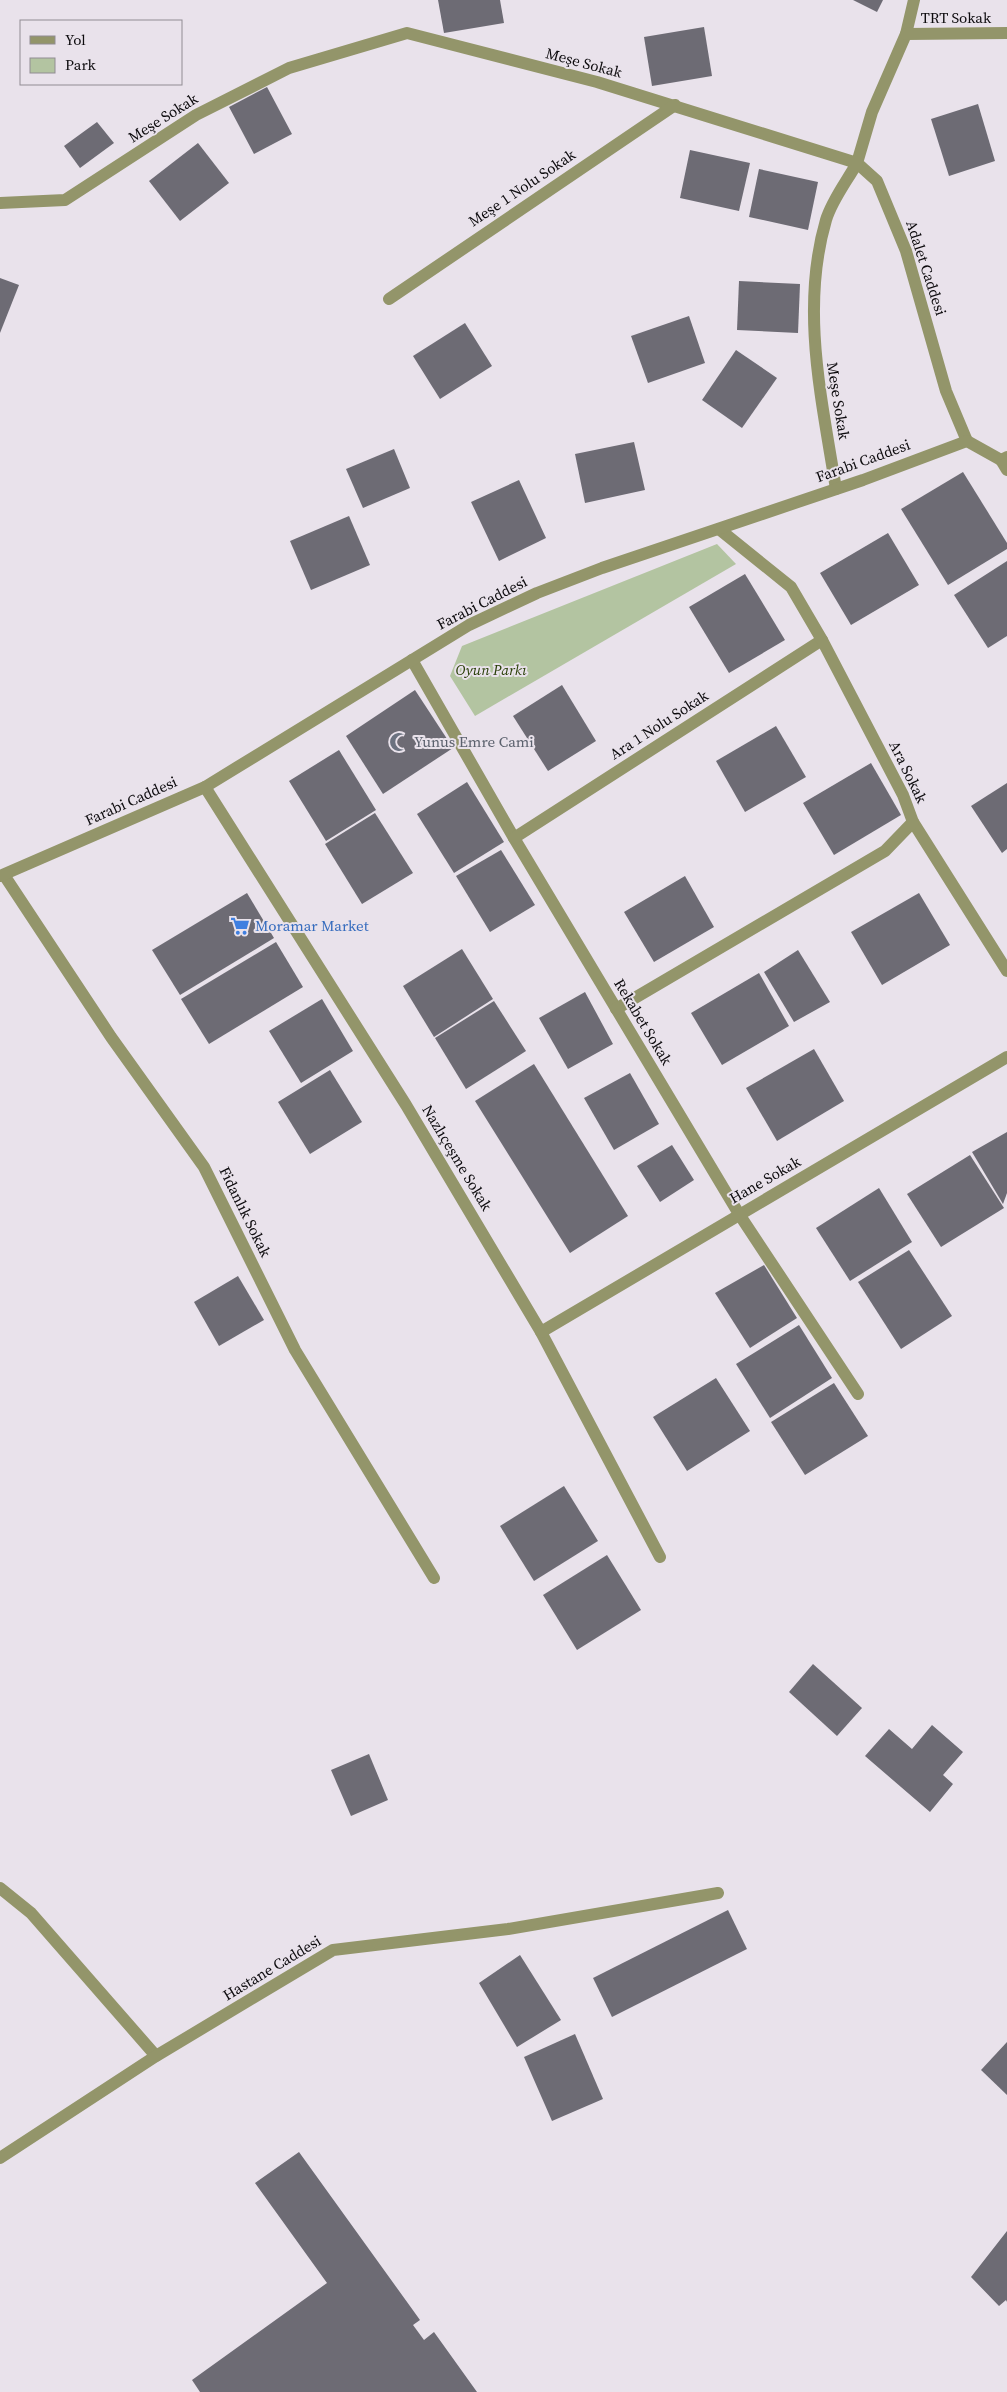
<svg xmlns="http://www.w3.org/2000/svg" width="1007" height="2392" font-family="'Source Serif 4',serif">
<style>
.green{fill:#b3c4a1}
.building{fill:#6d6b74}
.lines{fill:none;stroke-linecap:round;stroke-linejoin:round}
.minor{stroke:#93956a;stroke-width:12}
.tertiary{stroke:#93956a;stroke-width:12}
.labels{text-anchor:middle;stroke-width:4;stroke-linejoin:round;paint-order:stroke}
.street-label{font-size:15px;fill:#0d0b0e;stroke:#e9e2eb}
.park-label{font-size:15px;font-style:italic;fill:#293f07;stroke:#e9e2eb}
.worship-label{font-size:15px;fill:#5b616d;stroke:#e9e2eb;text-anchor:start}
.shop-label{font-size:15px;fill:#366cbe;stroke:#e9e2eb;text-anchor:start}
</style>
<rect width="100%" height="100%" fill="#e9e2eb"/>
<!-- green -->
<path class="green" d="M717 544 736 564 475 716 450 676 462 646Z"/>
<!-- building -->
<g class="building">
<path d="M438 0H500L504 23 444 33Z"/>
<path d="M853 0H883L877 12Z"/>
<path d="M704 27 712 76 652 86 644 37Z"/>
<path d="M267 87 292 134 254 154 229 107Z"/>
<path d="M978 104 995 161 949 176 931 119Z"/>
<path d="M97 122 114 143 80 168 64 146Z"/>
<path d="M198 143 229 183 180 221 149 181Z"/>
<path d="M690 150 750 163 739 211 680 198Z"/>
<path d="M759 169 818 182 808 230 749 217Z"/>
<path d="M0 278 19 285 0 333Z"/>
<path d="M739 281 800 284 798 333 737 330Z"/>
<path d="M689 316 705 363 648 383 631 336Z"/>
<path d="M465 323 492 366 440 399 413 356Z"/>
<path d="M736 350 777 378 742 428 702 400Z"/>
<path d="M634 442 645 490 585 503 575 454Z"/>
<path d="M394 449 410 488 363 508 346 469Z"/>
<path d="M963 472 1007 543V549L948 585 901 509Z"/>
<path d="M519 480 546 538 499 561 471 502Z"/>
<path d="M349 516 370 565 311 590 290 541Z"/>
<path d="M888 533 919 585 851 625 820 573Z"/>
<path d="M1007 561V636L988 648 954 595Z"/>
<path d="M745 574 785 640 729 673 689 607Z"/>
<path d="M562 685 596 741 548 771 513 716Z"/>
<path d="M415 690 453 748 383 794 346 736Z"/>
<path d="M776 726 806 777 745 812 716 761Z"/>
<path d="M339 750 376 810 326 841 289 781Z"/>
<path d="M871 763 901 815 834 855 803 803Z"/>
<path d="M467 782 504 842 454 873 417 814Z"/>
<path d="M1007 783V849L1002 853 971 806Z"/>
<path d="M375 813 413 873 362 904 325 844Z"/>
<path d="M501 850 535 905 490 932 456 876Z"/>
<path d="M685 876 714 927 654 962 624 912Z"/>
<path d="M247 893 274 938 180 995 152 950Z"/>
<path d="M919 893 950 945 882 985 851 932Z"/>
<path d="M276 942 303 987 209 1044 181 999Z"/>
<path d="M462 949 493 999 434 1037 403 986Z"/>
<path d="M798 950 830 1002 794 1022 764 972Z"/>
<path d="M759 973 789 1026 722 1065 691 1013Z"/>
<path d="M585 992 613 1044 568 1069 539 1018Z"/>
<path d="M322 999 353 1051 301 1083 269 1031Z"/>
<path d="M494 1001 526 1051 466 1089 435 1038Z"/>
<path d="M814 1049 844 1101 777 1141 746 1088Z"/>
<path d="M534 1064 628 1216 570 1253 475 1101Z"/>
<path d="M330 1070 362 1122 310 1154 278 1102Z"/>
<path d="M630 1073 659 1124 614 1150 584 1098Z"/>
<path d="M1007 1132V1193L1003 1204 972 1152Z"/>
<path d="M672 1145 694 1180 660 1202 637 1166Z"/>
<path d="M970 1155 1004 1208 941 1247 907 1194Z"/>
<path d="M879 1188 912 1242 850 1281 816 1228Z"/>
<path d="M909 1250 952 1316 901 1349 858 1282Z"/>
<path d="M764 1265 797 1318 750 1348 715 1293Z"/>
<path d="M238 1276 264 1320 219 1346 194 1302Z"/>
<path d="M799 1325 832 1378 770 1418 736 1364Z"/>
<path d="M716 1378 750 1431 687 1471 653 1417Z"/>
<path d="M834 1383 868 1436 805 1475 771 1422Z"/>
<path d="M564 1486 598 1541 534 1581 500 1526Z"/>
<path d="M607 1555 641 1610 577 1650 543 1595Z"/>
<path d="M813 1664 862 1708 837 1736 789 1692Z"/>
<path d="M932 1725 963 1752 943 1775 953 1784 930 1812 865 1756 889 1729 912 1749Z"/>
<path d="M369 1754 388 1800 351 1816 331 1770Z"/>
<path d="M728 1910 747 1949 612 2017 593 1978Z"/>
<path d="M520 1955 561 2020 517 2047 479 1983Z"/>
<path d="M575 2034 603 2099 552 2121 524 2057Z"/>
<path d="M1007 2042V2095L981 2070Z"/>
<path d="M299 2152 420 2320 413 2325 424 2340 434 2332 477 2392H200L192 2380 327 2283 255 2183Z"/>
<path d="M1007 2231V2302L1006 2300 999 2306 971 2277Z"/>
</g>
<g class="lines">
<!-- minor -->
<g class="minor">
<path d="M914 0 906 34 872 112 857 163 877 181 906 251 946 391 967 441"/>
<path d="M906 34 1007 33"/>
<path d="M0 203 65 200 196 115 289 68 407 33 597 82 857 163C847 181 832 200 826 220 800 309 822 400 836 489"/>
<path d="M389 299 675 105"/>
<path d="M1001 460 1007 470"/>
<path d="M412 660 514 838 739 1214 858 1394"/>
<path d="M205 787 406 1105 541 1332 660 1557"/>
<path d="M913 822 1007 971"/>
<path d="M514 838 822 640"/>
<path d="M4 875 111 1037 204 1167 295 1350 434 1578"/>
<path d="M616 1009 885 851 913 822 903 795 822 640 791 587 719 529"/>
<path d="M541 1332 1007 1057"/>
<path d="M0 1888 31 1913 156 2056"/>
<path d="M0 2158 156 2056 333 1950 508 1929 718 1893"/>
</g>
<!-- tertiary -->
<path class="tertiary" d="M0 876 205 787 469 625 537 593 602 568 863 480 967 441 1001 460 1007 457"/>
</g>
<!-- icons -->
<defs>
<g id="mosque-bare" transform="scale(1.5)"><path d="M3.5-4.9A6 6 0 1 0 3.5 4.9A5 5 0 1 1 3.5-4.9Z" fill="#6b7280" stroke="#e9e2eb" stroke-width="2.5" paint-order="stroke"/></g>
<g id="supermarket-bare" transform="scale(1.5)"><path d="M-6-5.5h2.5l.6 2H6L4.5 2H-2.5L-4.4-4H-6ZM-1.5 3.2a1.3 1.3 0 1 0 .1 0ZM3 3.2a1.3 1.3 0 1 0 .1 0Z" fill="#3f7fe0" stroke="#e9e2eb" stroke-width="2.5" paint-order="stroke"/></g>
</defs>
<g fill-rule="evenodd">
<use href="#mosque-bare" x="399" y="742"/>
<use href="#supermarket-bare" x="240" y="926"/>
</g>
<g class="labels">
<!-- street labels -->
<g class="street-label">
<text x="956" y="23">TRT Sokak</text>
<text transform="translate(584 63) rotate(15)" y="5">Meşe Sokak</text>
<text transform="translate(163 118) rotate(-32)" y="5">Meşe Sokak</text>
<text transform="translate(522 188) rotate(-34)" y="5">Meşe 1 Nolu Sokak</text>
<text transform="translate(926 268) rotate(72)" y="5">Adalet Caddesi</text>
<text transform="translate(838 401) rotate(81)" y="5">Meşe Sokak</text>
<text transform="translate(863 461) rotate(-20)" y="5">Farabi Caddesi</text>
<text transform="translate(482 603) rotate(-27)" y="5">Farabi Caddesi</text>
<text transform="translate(659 725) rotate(-33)" y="5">Ara 1 Nolu Sokak</text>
<text transform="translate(908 772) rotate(64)" y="5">Ara Sokak</text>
<text transform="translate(131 801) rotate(-24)" y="5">Farabi Caddesi</text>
<text transform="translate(643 1022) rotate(59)" y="5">Rekabet Sokak</text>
<text transform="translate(457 1158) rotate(59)" y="5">Nazlıçeşme Sokak</text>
<text transform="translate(765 1180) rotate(-30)" y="5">Hane Sokak</text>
<text transform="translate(245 1212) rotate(64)" y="5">Fidanlık Sokak</text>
<text transform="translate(272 1968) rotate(-31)" y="5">Hastane Caddesi</text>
</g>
<!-- park labels -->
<g class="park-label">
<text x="491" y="675">Oyun Parkı</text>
</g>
<!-- worship labels -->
<g class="worship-label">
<text x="414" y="747">Yunus Emre Cami</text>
</g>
<!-- shop labels -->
<g class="shop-label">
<text x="255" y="931">Moramar Market</text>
</g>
</g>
<!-- legend -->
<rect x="20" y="20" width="162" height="65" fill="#e9e2eb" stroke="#918c93"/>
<rect x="30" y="36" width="25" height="8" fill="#93956a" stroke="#918c93"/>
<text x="65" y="45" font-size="15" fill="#0d0b0e">Yol</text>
<rect x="30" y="58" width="25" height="15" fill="#b3c4a1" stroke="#918c93"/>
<text x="65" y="70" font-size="15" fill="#0d0b0e">Park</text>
</svg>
